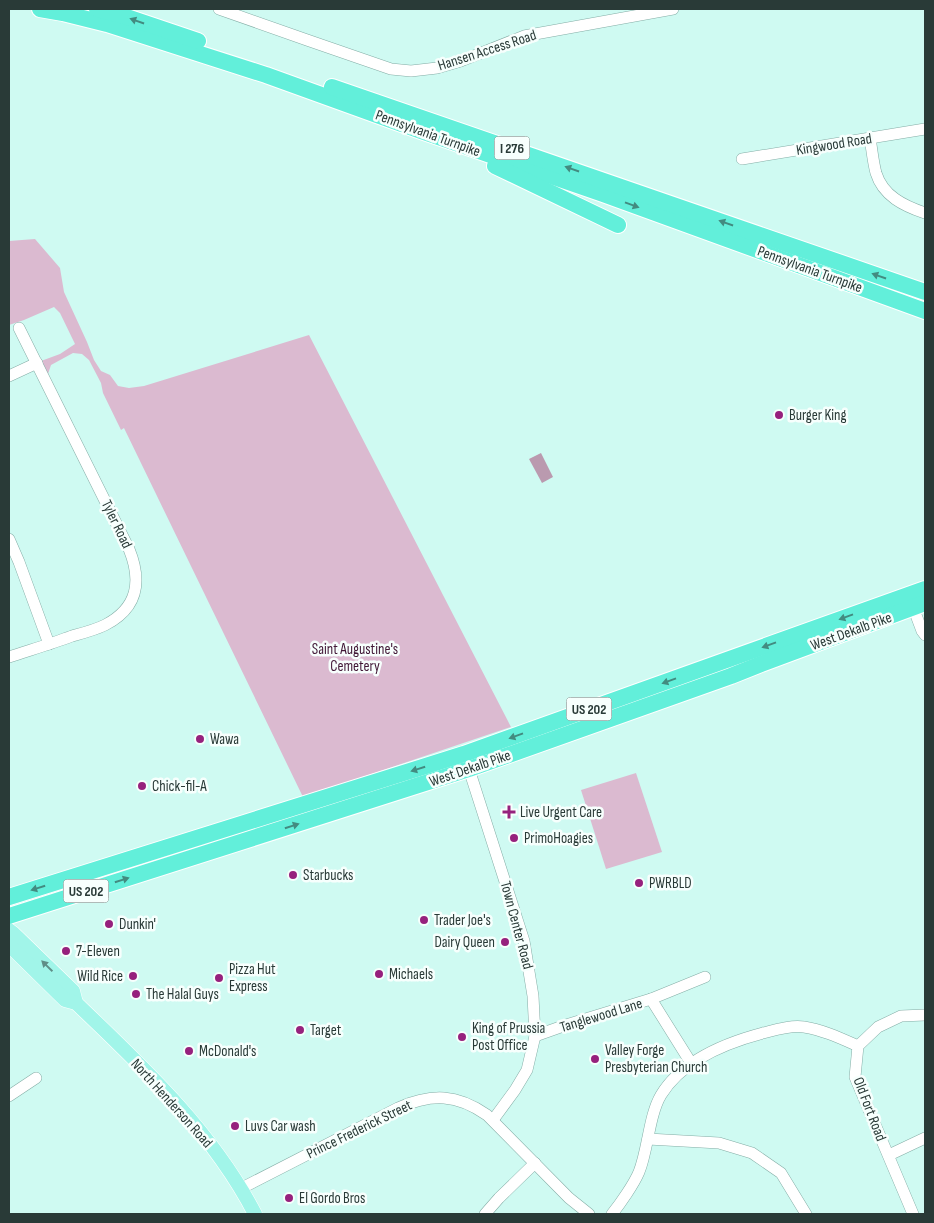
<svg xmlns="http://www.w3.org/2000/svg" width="934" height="1223" font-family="'Sofia Sans Condensed',sans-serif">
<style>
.green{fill:#dbbad0}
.water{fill:#ba9aaf}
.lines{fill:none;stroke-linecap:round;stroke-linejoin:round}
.minor-casing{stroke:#84ada6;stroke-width:12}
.major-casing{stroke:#fff;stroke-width:15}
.highway-casing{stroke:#fff;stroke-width:18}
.minor{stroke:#fff;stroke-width:11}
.major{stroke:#a1f5e9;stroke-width:14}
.highway{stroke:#62efda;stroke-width:16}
.oneway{fill:#438b80}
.oneway2{fill:#5f8e87}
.poi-dot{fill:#96217d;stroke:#f7fffd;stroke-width:2}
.labels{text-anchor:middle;stroke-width:5;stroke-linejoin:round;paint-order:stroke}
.shield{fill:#f7fffd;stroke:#677572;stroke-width:1}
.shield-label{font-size:14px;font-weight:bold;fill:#293a37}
.street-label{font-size:15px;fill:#293a37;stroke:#f7fffd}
.poi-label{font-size:15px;fill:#293a37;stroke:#f7fffd;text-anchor:start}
.park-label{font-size:15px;fill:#411736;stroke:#f7fffd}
</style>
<rect width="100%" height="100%" fill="#cffaf2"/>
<!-- green -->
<g class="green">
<path d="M35 239 60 268 64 292 87 342 94 360 101 371 110 375 118 386 129 388 144 386 309 335 511 727 303 797 124 428 121 430 103 393 101 383 89 360 82 354 73 353 51 365 48 374 41 361 60 354 75 344 60 313 54 307 24 320 9 325V241Z"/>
<path d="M636 773 662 852 606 869 581 790Z"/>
</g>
<!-- water -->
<path class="water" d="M541 453 553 477 542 483 529 459Z"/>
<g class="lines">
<!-- minor casing -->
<g class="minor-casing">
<g id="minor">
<path d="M219 9 307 40 391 69 411 71 437 68 461 61 524 36 673 9"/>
<path d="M870 138C872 150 873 162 876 173 883 196 904 206 925 213"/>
<path d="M742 159 925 129"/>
<path d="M9 376 37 363"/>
<path d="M9 539 19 562 49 644"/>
<path d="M913 607 922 631 925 635"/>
<path d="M9 657C30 650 51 644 72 636 83 633 95 630 105 625 138 608 142 581 129 549L19 328"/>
<path d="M467 763 524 941 533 996 535 1036 527 1070 515 1090 493 1120"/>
<path d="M651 999 705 977"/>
<path d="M535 1036 566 1025 651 999 691 1063"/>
<path d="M9 1096 36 1078"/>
<path d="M648 1139 719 1143 752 1153 781 1173 806 1214"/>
<path d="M889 1155 925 1138"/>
<path d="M240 1189 398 1108C432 1093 457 1094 487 1115L569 1198 589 1214"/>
<path d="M485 1214 499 1198 535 1163"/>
<path d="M612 1214C620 1204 634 1184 639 1172 648 1150 649 1115 661 1095 682 1060 725 1043 763 1033 775 1030 791 1025 804 1027 823 1030 840 1038 858 1046"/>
<path d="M913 1214 855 1077 858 1046 878 1027 901 1016 925 1015"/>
</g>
</g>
<!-- major casing -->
<g class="major-casing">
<g id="major">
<path d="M9 930 13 933 73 991 76 1003"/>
<path d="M9 945 65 1000 76 1003C143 1067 212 1131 255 1214"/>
</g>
</g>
<!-- highway casing -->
<g class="highway-casing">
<g id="highway">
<path d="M40 9 63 13 107 24 266 75 421 131 603 194 925 311"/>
<path d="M97 9 124 16 198 41"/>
<path d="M332 87 925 292"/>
<path d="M495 166 618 225"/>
<path d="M9 897 464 754 925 589"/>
<path d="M9 916 469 769 731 676 761 664 925 603"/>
</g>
</g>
<!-- minor -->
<use href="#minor" class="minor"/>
<!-- major -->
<use href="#major" class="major"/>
<!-- highway -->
<use href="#highway" class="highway"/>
</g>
<!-- one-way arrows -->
<defs><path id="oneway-solid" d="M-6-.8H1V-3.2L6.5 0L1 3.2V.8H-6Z" transform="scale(1.25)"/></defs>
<g class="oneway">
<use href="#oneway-solid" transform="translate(137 21) rotate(-161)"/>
<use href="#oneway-solid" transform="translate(572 169) rotate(-161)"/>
<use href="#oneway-solid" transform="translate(632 205) rotate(20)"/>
<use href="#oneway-solid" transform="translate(726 223) rotate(-161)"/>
<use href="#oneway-solid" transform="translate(879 276) rotate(-161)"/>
<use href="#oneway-solid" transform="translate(846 617) rotate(160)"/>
<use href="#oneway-solid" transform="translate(769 645) rotate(160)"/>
<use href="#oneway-solid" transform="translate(669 681) rotate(160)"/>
<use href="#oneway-solid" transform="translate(516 736) rotate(160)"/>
<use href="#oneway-solid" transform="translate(418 769) rotate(163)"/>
<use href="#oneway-solid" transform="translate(292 826) rotate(-18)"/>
<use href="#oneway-solid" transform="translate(122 880) rotate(-18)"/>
<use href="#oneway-solid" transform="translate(38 888) rotate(163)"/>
</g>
<use class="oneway2" href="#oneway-solid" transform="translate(47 966) rotate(-136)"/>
<!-- markers -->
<g class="poi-dot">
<circle cx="779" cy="415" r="5"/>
<circle cx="200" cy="739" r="5"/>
<circle cx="142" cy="786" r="5"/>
<path d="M506.5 804.5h5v5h5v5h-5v5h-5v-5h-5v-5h5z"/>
<circle cx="514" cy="838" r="5"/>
<circle cx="293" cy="875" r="5"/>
<circle cx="639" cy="883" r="5"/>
<circle cx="424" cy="920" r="5"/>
<circle cx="109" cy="924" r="5"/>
<circle cx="505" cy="942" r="5"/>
<circle cx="66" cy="951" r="5"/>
<circle cx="379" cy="974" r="5"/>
<circle cx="133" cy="976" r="5"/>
<circle cx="219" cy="978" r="5"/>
<circle cx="136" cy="994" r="5"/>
<circle cx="300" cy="1030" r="5"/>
<circle cx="462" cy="1037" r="5"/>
<circle cx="189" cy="1051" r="5"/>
<circle cx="595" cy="1059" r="5"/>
<circle cx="235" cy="1126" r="5"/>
<circle cx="289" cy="1198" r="5"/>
</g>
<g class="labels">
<!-- shield labels -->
<g class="shield">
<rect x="494.5" y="136.5" width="35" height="23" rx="4"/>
<rect x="566.5" y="697.5" width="45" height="23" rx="4"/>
<rect x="63.5" y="879.5" width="45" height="23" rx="4"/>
</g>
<g class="shield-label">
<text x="512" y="153">I 276</text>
<text x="589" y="714">US 202</text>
<text x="86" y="896">US 202</text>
</g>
<!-- street labels -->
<g class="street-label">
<text transform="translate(487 50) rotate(-18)" y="5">Hansen Access Road</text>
<text transform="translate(428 133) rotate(20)" y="5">Pennsylvania Turnpike</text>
<text transform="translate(834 144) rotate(-9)" y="5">Kingwood Road</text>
<text transform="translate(810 269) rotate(20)" y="5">Pennsylvania Turnpike</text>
<text transform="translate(117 524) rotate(64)" y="5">Tyler Road</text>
<text transform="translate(851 631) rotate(-20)" y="5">West Dekalb Pike</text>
<text transform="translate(470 768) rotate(-19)" y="5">West Dekalb Pike</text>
<text transform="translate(517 925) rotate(75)" y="5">Town Center Road</text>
<text transform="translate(601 1015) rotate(-17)" y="5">Tanglewood Lane</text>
<text transform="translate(172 1103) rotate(48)" y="5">North Henderson Road</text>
<text transform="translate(870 1109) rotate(69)" y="5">Old Fort Road</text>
<text transform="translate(359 1129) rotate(-26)" y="5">Prince Frederick Street</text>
</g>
<!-- poi labels -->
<g class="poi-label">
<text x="789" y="420">Burger King</text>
<text x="210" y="744">Wawa</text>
<text x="152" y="791">Chick-fil-A</text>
<text x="520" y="817">Live Urgent Care</text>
<text x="524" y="843">PrimoHoagies</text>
<text x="303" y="880">Starbucks</text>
<text x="649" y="888">PWRBLD</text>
<text x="434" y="925">Trader Joe's</text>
<text x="119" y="929">Dunkin'</text>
<text x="495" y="947" text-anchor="end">Dairy Queen</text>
<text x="76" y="956">7-Eleven</text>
<text x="229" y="974">Pizza Hut<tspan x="229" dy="17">Express</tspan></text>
<text x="389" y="979">Michaels</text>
<text x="123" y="981" text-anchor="end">Wild Rice</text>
<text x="146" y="999">The Halal Guys</text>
<text x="472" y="1033">King of Prussia<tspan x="472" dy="17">Post Office</tspan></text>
<text x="310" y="1035">Target</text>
<text x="605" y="1055">Valley Forge<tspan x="605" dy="17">Presbyterian Church</tspan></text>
<text x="199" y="1056">McDonald's</text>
<text x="245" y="1131">Luvs Car wash</text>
<text x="299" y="1203">El Gordo Bros</text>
</g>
<!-- park labels -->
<g class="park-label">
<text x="355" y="654">Saint Augustine's<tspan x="355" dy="17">Cemetery</tspan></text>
</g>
</g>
<!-- border -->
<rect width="934" height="1223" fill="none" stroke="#293a37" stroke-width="20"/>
</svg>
